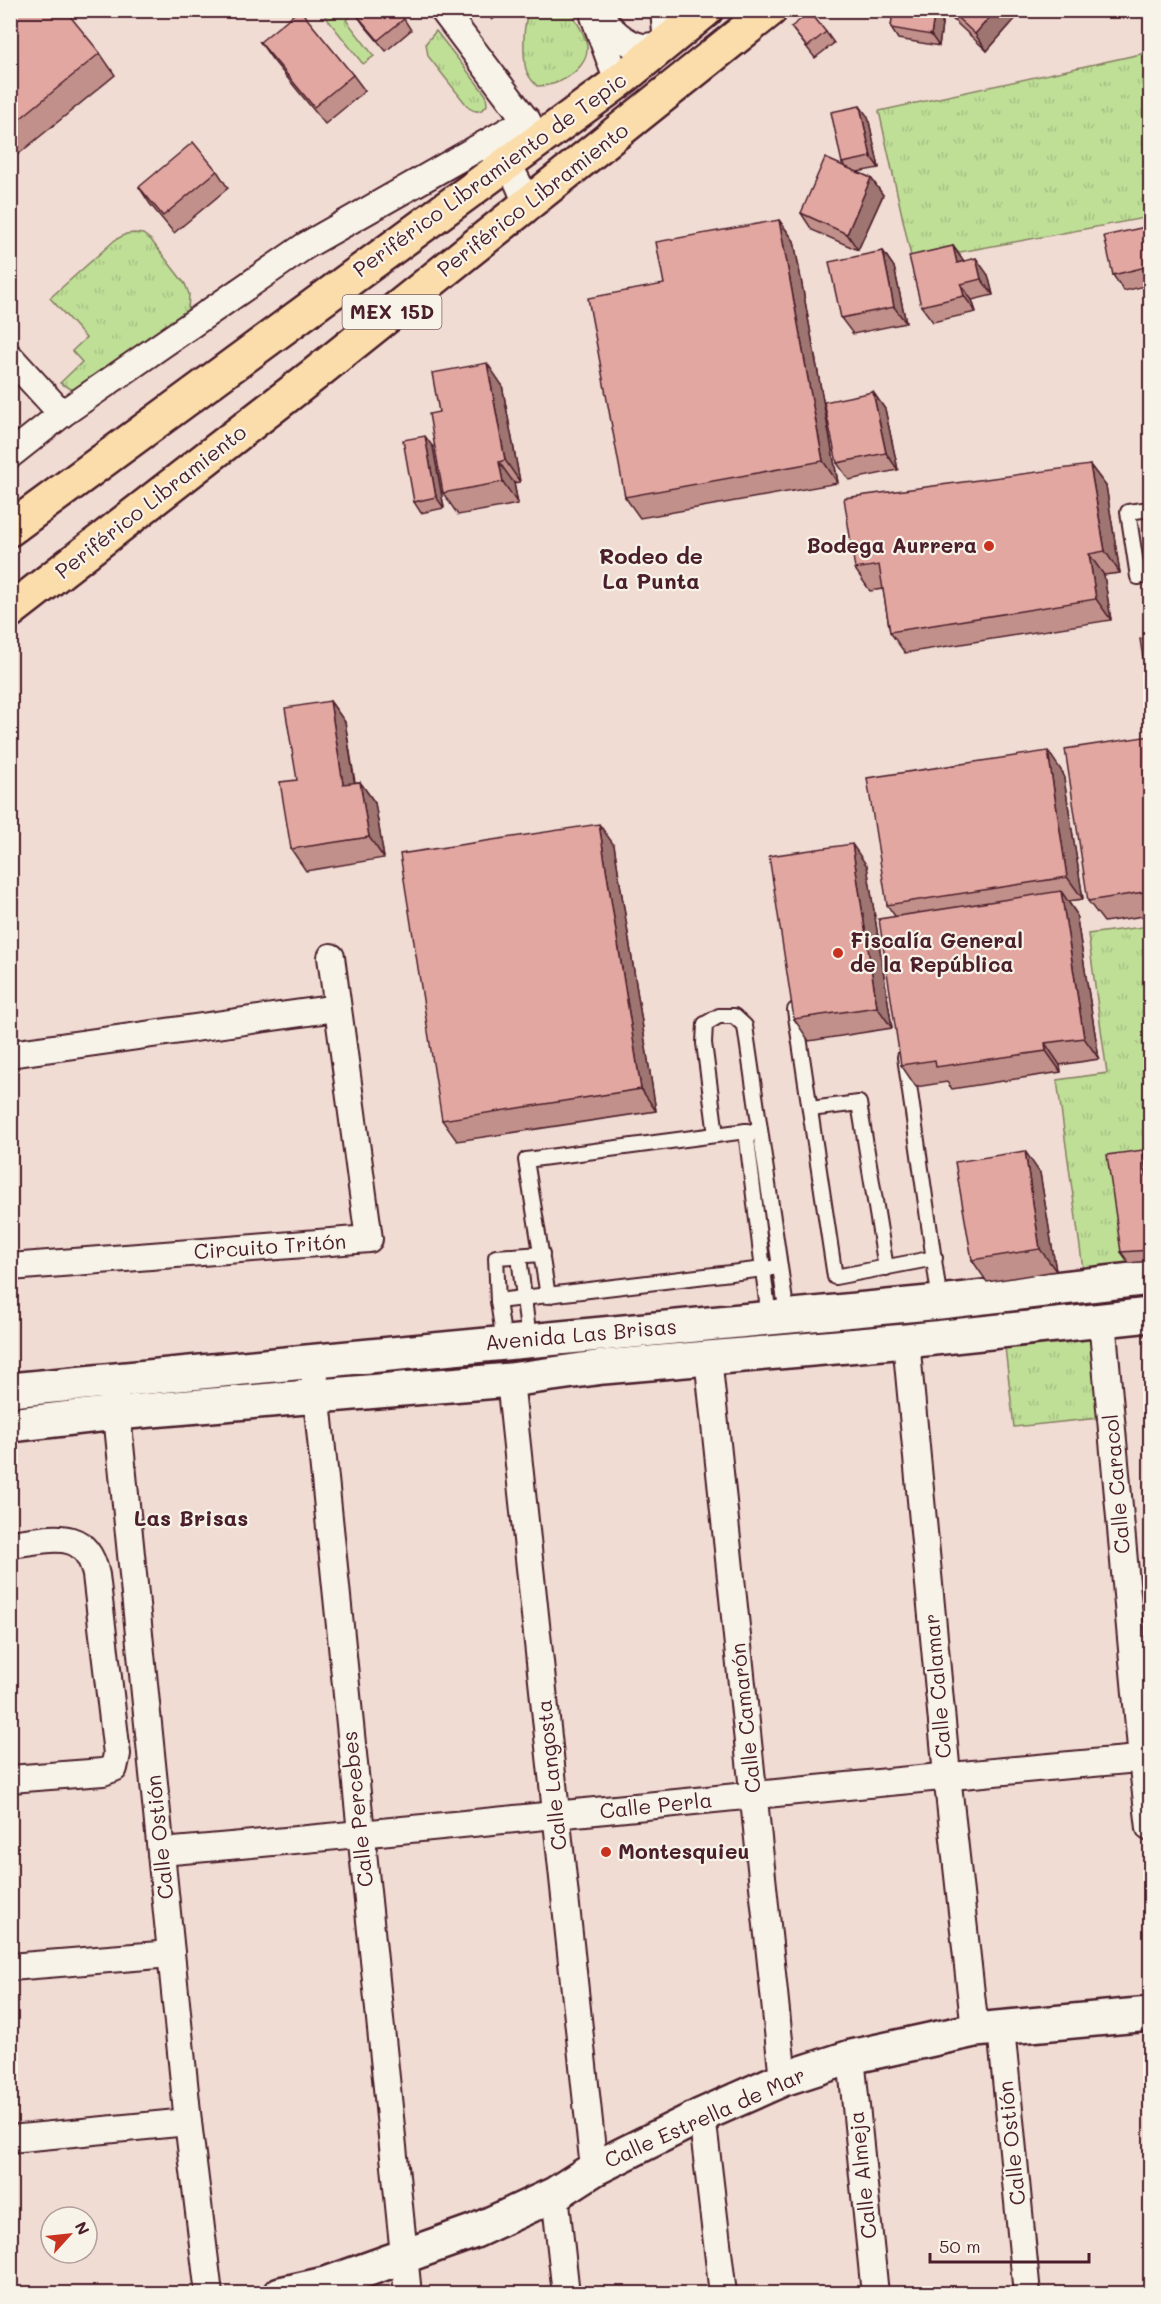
<svg xmlns="http://www.w3.org/2000/svg" width="1161" height="2304" font-family="Mali,sans-serif">
<style>
.grass{fill:url(#grass-tufts);stroke:#847f61;stroke-width:1.5}
.lines{fill:none;stroke-linecap:round;stroke-linejoin:round}
.lane-casing{stroke:#4a1f2b;stroke-width:18}
.street-casing{stroke:#4a1f2b;stroke-width:30}
.secondary-casing{stroke:#4a1f2b;stroke-width:38}
.highway-casing{stroke:#4a1f2b;stroke-width:38}
.lane{stroke:#f7f3e8;stroke-width:14}
.street{stroke:#f7f3e8;stroke-width:26}
.secondary{stroke:#f7f3e8;stroke-width:33}
.highway{stroke:#fbddab;stroke-width:33}
.wall{fill:#c2908a;stroke:#4a1f2b;stroke-width:1.5}
.shaded-wall{fill:#9e7571;stroke:#4a1f2b;stroke-width:1.5}
.building{fill:#e2a7a1;stroke:#4a1f2b;stroke-width:1.5}
.poi-dot{fill:#c8321e;stroke:#f7f3e8;stroke-width:2}
.labels{text-anchor:middle;stroke-width:4.5;stroke-linejoin:round;paint-order:stroke}
.shield{fill:#f7f3e8;stroke:#7e5f64;stroke-width:1.5}
.shield-label{font-size:20px;font-weight:bold;fill:#4a1f2b}
.street-label{font-size:21px;fill:#4a1f2b;stroke:#f7f3e8}
.poi-label{font-size:21px;font-weight:bold;fill:#4a1f2b;stroke:#f7f3e8;text-anchor:start}
.neighbourhood-label{font-size:22px;font-weight:bold;fill:#4a1f2b;stroke:#f7f3e8}
</style>
<defs>
<pattern id="grass-tufts" width="24" height="20" patternUnits="userSpaceOnUse" patternTransform="scale(1.5)"><rect width="24" height="20" fill="#bfdf97"/><path d="M3 7l-1-3M5 7V3M7 7l1-3M15 17l-1-3M17 17v-4M19 17l1-3" fill="none" stroke="#a6bf82"/></pattern>
</defs>
<rect width="100%" height="100%" fill="#f1dcd3"/>
<filter id="ink" filterUnits="userSpaceOnUse"><feTurbulence type="fractalNoise" baseFrequency=".0167" numOctaves="2"/><feDisplacementMap in="SourceGraphic" scale="12" xChannelSelector="R" yChannelSelector="G"/><feConvolveMatrix kernelMatrix="1 2 1 2 8 2 1 2 1" color-interpolation-filters="sRGB"/></filter>
<g filter="url(#ink)">
<!-- grass -->
<g class="grass">
<path d="M321 11H350L353 15 346 20 374 56 363 64Z"/>
<path d="M529 11H569C587 35 599 56 568 77 558 83 550 86 537 86 531 80 526 74 525 65 523 49 523 24 529 11Z"/>
<path d="M436 31 486 95 487 105C482 112 476 113 469 108L428 56 426 43Z"/>
<path d="M1150 52V217L912 261 879 111Z"/>
<path d="M134 233 143 234 151 240 185 284 189 294 188 312 75 391 60 383 82 362 72 351 86 338 50 298 115 240 126 234Z"/>
<path d="M1150 926V1161L1115 1167 1129 1263 1083 1269 1057 1080 1107 1073 1088 934Z"/>
<path d="M1150 1293V1304L1017 1317 1011 1312 1017 1306Z"/>
<path d="M1090 1338 1099 1418 1014 1427 1005 1347Z"/>
<path d="M573 1352 579 1357 574 1363 330 1380 335 1375Z"/>
</g>
<g class="lines">
<!-- lane casing -->
<g class="lane-casing">
<g id="lane">
<path d="M1150 509 1128 512 1138 577 1150 575"/>
<path d="M795 1010 835 1277 935 1258"/>
<path d="M905 1057 940 1302"/>
<path d="M810 1109 859 1103 886 1268"/>
<path d="M746 1131 769 1318"/>
<path d="M716 1135 704 1043 705 1024 719 1016H734L745 1026 787 1315"/>
<path d="M519 1256 529 1340"/>
<path d="M548 1296 526 1160 746 1131 759 1133"/>
<path d="M498 1301 780 1267"/>
<path d="M504 1342 498 1301 496 1257 542 1254"/>
</g>
</g>
<!-- street casing -->
<g class="street-casing">
<g id="street">
<path d="M443 10 535 132"/>
<path d="M597 10C607 26 623 44 643 47 650 47 660 44 667 43L664 10"/>
<path d="M594 16 618 82"/>
<path d="M493 152C509 165 516 176 523 195"/>
<path d="M10 357 62 414"/>
<path d="M10 455 62 414 305 246 527 120"/>
<path d="M10 1054 337 1008"/>
<path d="M10 1267 369 1239 331 957"/>
<path d="M1102 1320 1142 1759 1150 1828"/>
<path d="M906 1341 947 1775 975 2030"/>
<path d="M708 1357 783 2079"/>
<path d="M313 1361 408 2294"/>
<path d="M510 1380 594 2169"/>
<path d="M115 1395 188 2122 209 2294"/>
<path d="M10 1544C49 1540 86 1525 96 1575L117 1754 114 1768 103 1772 10 1779"/>
<path d="M161 1852C491 1824 820 1786 1150 1758"/>
<path d="M10 1967 171 1954"/>
<path d="M1001 2028 1027 2294"/>
<path d="M851 2057 875 2294"/>
<path d="M702 2115 723 2294"/>
<path d="M10 2139 188 2122"/>
<path d="M555 2194 566 2294"/>
</g>
</g>
<!-- secondary casing -->
<g class="secondary-casing">
<g id="secondary">
<path d="M10 1390 940 1302 1150 1278"/>
<path d="M10 1425 116 1413 510 1380 603 1367 906 1341 1150 1315"/>
<path d="M280 2294 329 2283 475 2231 555 2194 594 2169 702 2115 783 2079 851 2057 975 2030 1150 2014"/>
</g>
</g>
<!-- highway casing -->
<g class="highway-casing">
<g id="highway">
<path d="M10 529 618 82 706 10"/>
<path d="M10 611 315 374 770 10"/>
</g>
</g>
<!-- lane -->
<use href="#lane" class="lane"/>
<!-- street -->
<use href="#street" class="street"/>
<!-- secondary -->
<use href="#secondary" class="secondary"/>
<!-- highway -->
<use href="#highway" class="highway"/>
</g>
<!-- wall -->
<g class="wall">
<path d="M10 10 100 53 115 75 10 161Z"/>
<path d="M484 10H504L492 20Z"/>
<path d="M893 10H944L939 46 898 39 891 28Z"/>
<path d="M945 10H1023L987 51 948 15Z"/>
<path d="M356 14 404 19 411 30 386 51 364 25Z"/>
<path d="M791 27 826 32 834 43 815 58Z"/>
<path d="M260 42 353 75 365 91 325 124 272 59Z"/>
<path d="M868 117 879 168 857 172 871 178 883 195 858 250 812 230 801 213 845 167 842 163Z"/>
<path d="M217 171 228 188 174 233 150 204 139 187Z"/>
<path d="M779 220 794 241 838 483 640 518 625 497 664 284Z"/>
<path d="M1150 226V285L1124 291 1113 275Z"/>
<path d="M953 246 964 261 988 275 993 295 972 300 976 312 933 322 921 306Z"/>
<path d="M883 251 894 267 906 323 853 334 841 318Z"/>
<path d="M502 385 520 482 514 483 518 504 458 515 443 493 439 412Z"/>
<path d="M873 392 885 409 898 470 849 480 837 463Z"/>
<path d="M433 447 444 508 421 513 414 502Z"/>
<path d="M1090 465 1106 486 1120 573 1104 575 1111 620 905 653 890 632 883 589 870 591 855 569Z"/>
<path d="M330 701 345 722 355 782H360L375 803 384 858 306 871 291 849 297 780Z"/>
<path d="M1150 736V915L1104 922 1088 901Z"/>
<path d="M1063 773 1083 899 1068 901 1076 913 1099 1059 1060 1065 1061 1072 952 1089 947 1082 916 1087 901 1065 895 916 887 905Z"/>
<path d="M614 845 656 1111 457 1141 442 1120Z"/>
<path d="M867 866 892 1028 809 1041 794 1019Z"/>
<path d="M1150 1161V1261L1129 1263 1121 1252Z"/>
<path d="M1040 1173 1056 1271 987 1282 972 1260Z"/>
</g>
<!-- shaded-wall -->
<g class="shaded-wall">
<path d="M935 10H944L939 46 931 35Z"/>
<path d="M996 10H1023L987 51 975 34Z"/>
<path d="M860 106 868 117 879 168 871 157Z"/>
<path d="M871 178 883 195 858 250 847 234Z"/>
<path d="M779 220 794 241 838 483 823 461Z"/>
<path d="M953 246 964 262 957 263Z"/>
<path d="M883 251 894 267 906 323 894 307Z"/>
<path d="M976 258 988 275 993 295 981 279Z"/>
<path d="M961 284 972 300 976 312 964 296Z"/>
<path d="M487 363 502 385 520 482 505 460Z"/>
<path d="M873 392 885 409 898 470 886 453Z"/>
<path d="M425 436 433 447 444 508 436 497Z"/>
<path d="M499 462 514 483 518 504 503 482Z"/>
<path d="M1090 465 1106 486 1120 573 1105 551Z"/>
<path d="M1089 554 1104 575 1111 620 1096 599Z"/>
<path d="M330 701 345 722 358 806 343 784Z"/>
<path d="M1048 751 1063 773 1083 899 1067 877Z"/>
<path d="M360 782 375 803 384 858 369 837Z"/>
<path d="M599 824 614 845 656 1111 641 1089Z"/>
<path d="M852 844 867 866 892 1028 877 1007Z"/>
<path d="M1061 891 1076 913 1099 1059 1084 1038Z"/>
<path d="M1045 1043 1060 1065 1061 1072 1046 1051Z"/>
<path d="M1143 1150 1150 1161V1205Z"/>
<path d="M1025 1151 1040 1173 1056 1271 1040 1249Z"/>
</g>
<!-- building -->
<g class="building">
<path d="M10 10H65L100 53 10 127Z"/>
<path d="M299 10H300L353 75 314 107 260 42Z"/>
<path d="M360 10H396L404 19 378 40 356 14Z"/>
<path d="M893 10H935L931 35 891 28Z"/>
<path d="M949 10H996L975 34Z"/>
<path d="M810 12 826 32 807 47 791 27Z"/>
<path d="M860 106 871 157 842 163 831 112Z"/>
<path d="M193 142 217 171 163 216 139 187Z"/>
<path d="M825 158 871 178 847 234 801 213Z"/>
<path d="M779 220 823 461 625 497 588 298 664 284 656 242Z"/>
<path d="M1150 226V266L1113 275 1104 236Z"/>
<path d="M953 246 957 263 976 258 981 279 961 284 964 296 921 306 909 256Z"/>
<path d="M883 251 894 307 841 318 829 262Z"/>
<path d="M487 363 505 460 499 462 503 482 443 493 429 414 439 412 432 373Z"/>
<path d="M873 392 886 453 837 463 824 402Z"/>
<path d="M425 436 436 497 414 502 403 440Z"/>
<path d="M1090 465 1105 551 1089 554 1096 599 890 632 879 565 855 569 844 498Z"/>
<path d="M1150 637V702L1140 639Z"/>
<path d="M330 701 343 784 360 782 369 837 291 849 280 782 297 780 285 708Z"/>
<path d="M1150 736V891L1088 901 1065 749Z"/>
<path d="M1048 751 1067 877 887 905 867 778Z"/>
<path d="M599 824 641 1089 442 1120 400 854Z"/>
<path d="M852 844 877 1007 794 1019 769 856Z"/>
<path d="M1061 891 1084 1038 1045 1043 1046 1051 936 1067 935 1060 901 1065 879 919Z"/>
<path d="M1143 1150 1150 1205V1250L1121 1252 1107 1155Z"/>
<path d="M1025 1151 1040 1249 972 1260 955 1162Z"/>
</g>
</g>
<!-- markers -->
<g class="poi-dot">
<circle cx="989" cy="546" r="6"/>
<circle cx="838" cy="953" r="6"/>
<circle cx="606" cy="1852" r="6"/>
</g>
<g class="labels">
<!-- shield labels -->
<rect class="shield" x="342.5" y="295" width="99" height="34" rx="4.5"/>
<g class="shield-label">
<text x="392" y="319">MEX 15D</text>
</g>
<!-- street labels -->
<g class="street-label">
<text transform="translate(490 175) rotate(-36)" y="7">Periférico Libramiento de Tepic</text>
<text transform="translate(533 200) rotate(-38)" y="7">Periférico Libramiento</text>
<text transform="translate(151 502) rotate(-38)" y="7">Periférico Libramiento</text>
<text transform="translate(270 1247) rotate(-4)" y="7">Circuito Tritón</text>
<text transform="translate(581 1335) rotate(-5)" y="7">Avenida Las Brisas</text>
<text transform="translate(1117 1484) rotate(-95)" y="7">Calle Caracol</text>
<text transform="translate(938 1686) rotate(-95)" y="7">Calle Calamar</text>
<text transform="translate(746 1718) rotate(-96)" y="7">Calle Camarón</text>
<text transform="translate(552 1775) rotate(-96)" y="7">Calle Langosta</text>
<text transform="translate(656 1806) rotate(-6)" y="7">Calle Perla</text>
<text transform="translate(358 1809) rotate(-96)" y="7">Calle Percebes</text>
<text transform="translate(160 1837) rotate(-96)" y="7">Calle Ostión</text>
<text transform="translate(705 2118) rotate(-24)" y="7">Calle Estrella de Mar</text>
<text transform="translate(1012 2143) rotate(-96)" y="7">Calle Ostión</text>
<text transform="translate(863 2175) rotate(-96)" y="7">Calle Almeja</text>
</g>
<!-- poi labels -->
<g class="poi-label">
<text x="977" y="553" text-anchor="end">Bodega Aurrera</text>
<text x="850" y="948">Fiscalía General<tspan x="850" dy="24">de la República</tspan></text>
<text x="618" y="1859">Montesquieu</text>
</g>
<!-- neighbourhood labels -->
<g class="neighbourhood-label">
<text x="651" y="564">Rodeo de<tspan x="651" dy="25">La Punta</tspan></text>
<text x="191" y="1526">Las Brisas</text>
</g>
</g>
<!-- margin -->
<rect width="1161" height="2304" fill="none" stroke="#f7f3e8" stroke-width="36"/>
<rect x="18" y="18" width="1125" height="2268" fill="none" stroke="#4a1f2b" stroke-width="2" filter="url(#ink)"/>
<!-- north arrow -->
<g transform="translate(69 2235) rotate(63)"><circle r="28" fill="#f7f3e8" stroke="#b29e9c" stroke-width="1.5"/>
<path d="M0-4.5L10 22L0 15L-10 22Z" fill="#c8321e"/>
<text y="-9" font-size="16" font-weight="bold" text-anchor="middle" fill="#4a1f2b">N</text>
</g>
<!-- scale -->
<path d="M930 2253v9h159v-9" fill="none" stroke="#4a1f2b" stroke-width="3"/>
<text x="939" y="2253" font-size="18" fill="#4a1f2b" stroke="#f7f3e8" stroke-width="4.5" paint-order="stroke">50 m</text>
</svg>
